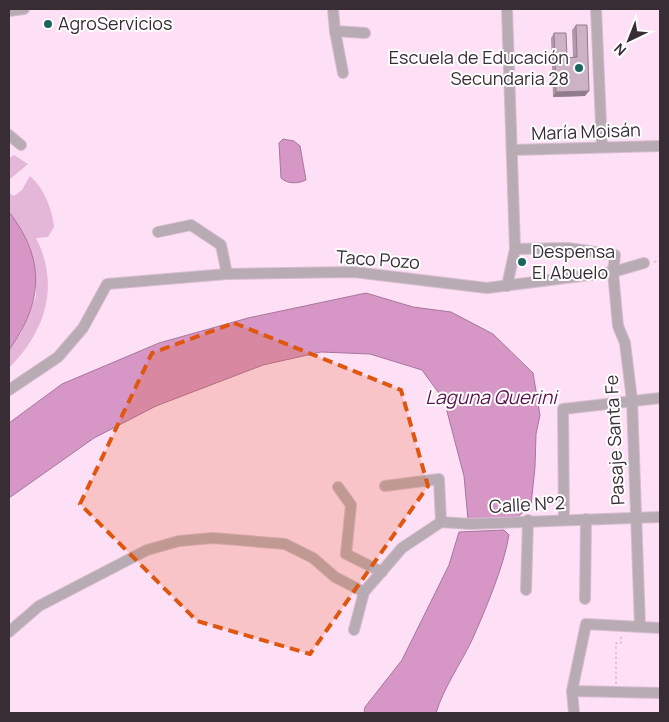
<svg xmlns="http://www.w3.org/2000/svg" width="669" height="722" font-family="Manrope,sans-serif">
<style>
.green{fill:#e4b6d8}
.water{fill:#d696c6;stroke:#a7769a}
.lines{fill:none;stroke-linecap:round;stroke-linejoin:round}
.minor-casing{stroke:#d6bccf;stroke-width:12}
.path{stroke:#c2aabc;stroke-width:1;stroke-dasharray:2.5 2.5;stroke-linecap:butt}
.minor{stroke:#b8abb4;stroke-width:10}
.wall{fill:#b098a9}
.shaded-wall{fill:#907c8a}
.building{fill:#cdb1c5;stroke:#907c8a}
.marked{fill:#df570e;fill-opacity:0.2;stroke:#df570e;stroke-width:4;stroke-dasharray:10 6;stroke-linejoin:round}
.poi-dot{fill:#1a655d;stroke:#fff;stroke-width:2}
.labels{text-anchor:middle;stroke-width:4;stroke-linejoin:round;paint-order:stroke}
.poi-label{font-size:18px;fill:#382d35;stroke:#fff;text-anchor:start}
.street-label{font-size:18px;fill:#382d35;stroke:#fff}
.water-label{font-size:19px;font-style:italic;fill:#5c1150;stroke:#fff}
</style>
<rect width="100%" height="100%" fill="#fee0f6"/>
<!-- green -->
<g class="green">
<path d="M14 155 28 164 9 180V158Z"/>
<path d="M30 176C44 188 52 209 54 227L48 237 36 238C60 285 46 331 9 368V350L21 333 36 296 35 270 9 212V193L14 196 22 190Z"/>
</g>
<!-- water -->
<g class="water">
<path d="M283 139 294 141 300 146 306 180C298 184 287 184 281 178L279 143Z"/>
<path d="M9 212C46 260 43 302 9 350Z"/>
<path d="M366 293 413 307 451 312 493 334 533 373 540 415 536 434 535 467 531 505 518 517 468 520 464 476 444 400 422 370 370 354 321 352 263 365 156 406 94 438 9 498V423L62 384 159 343 248 318Z"/>
<path d="M504 530 509 535C504 566 485 611 472 640 460 665 444 687 436 713H364L365 707 402 660 449 565 459 532Z"/>
</g>
<g class="lines">
<!-- minor casing -->
<g class="minor-casing">
<g id="minor">
<path d="M333 9 335 31 365 33"/>
<path d="M596 9 602 147"/>
<path d="M9 11 24 9"/>
<path d="M335 31 343 73"/>
<path d="M9 135 21 145"/>
<path d="M512 150 660 146"/>
<path d="M158 232 191 225 221 245 227 274"/>
<path d="M515 249 568 248 615 255 613 272 618 326 625 343 632 400 640 626"/>
<path d="M507 286 515 249 507 9"/>
<path d="M9 390 58 357 83 328 107 284 227 274 354 272 487 288 613 272 644 263"/>
<path d="M385 486 439 479 441 522"/>
<path d="M338 487 351 505 346 554 382 572"/>
<path d="M564 519 563 409 660 398"/>
<path d="M526 590 528 520"/>
<path d="M585 599 586 519"/>
<path d="M354 630 364 592"/>
<path d="M9 632 39 606 147 550 179 541 213 538 285 544 313 558 335 577 364 592 402 548 441 522 470 524 660 517"/>
<path d="M572 691 660 693"/>
<path d="M574 713 572 691 586 624 660 628"/>
</g>
</g>
<!-- path -->
<g class="path">
<path d="M654 262 660 261"/>
<path d="M616 684V643H621V635"/>
</g>
<!-- minor -->
<use href="#minor" class="minor"/>
</g>
<!-- wall -->
<path class="wall" d="M576 25 585 96 553 97 551 38 554 33 567 58 573 57 572 30Z"/>
<!-- shaded-wall -->
<path class="shaded-wall" d="M589 91 585 96 553 97 556 92Z"/>
<!-- building -->
<path class="building" d="M576 25H587L589 91 556 92 554 33H566L567 58 577 57Z"/>
<!-- marked area -->
<path class="marked" d="M234 323 401 390 428 486 310 654 197 621 80 504 152 353Z"/>
<!-- markers -->
<g class="poi-dot">
<circle cx="48" cy="24" r="5"/>
<circle cx="579" cy="68" r="5"/>
<circle cx="522" cy="262" r="5"/>
</g>
<g class="labels">
<!-- poi labels -->
<g class="poi-label">
<text x="58" y="30">AgroServicios</text>
<text x="569" y="64" text-anchor="end">Escuela de Educación<tspan x="569" dy="21">Secundaria 28</tspan></text>
<text x="532" y="258">Despensa<tspan x="532" dy="21">El Abuelo</tspan></text>
</g>
<!-- street labels -->
<g class="street-label">
<text transform="translate(586 132) rotate(-2)" y="6">María Moisán</text>
<text transform="translate(378 260) rotate(4)" y="6">Taco Pozo</text>
<text transform="translate(615 440) rotate(-93)" y="6">Pasaje Santa Fe</text>
<text transform="translate(527 505) rotate(-3)" y="6">Calle N°2</text>
</g>
<!-- water labels -->
<g class="water-label">
<text x="491" y="404">Laguna Querini</text>
</g>
</g>
<!-- border -->
<rect width="669" height="722" fill="none" stroke="#382d35" stroke-width="20"/>
<!-- north arrow -->
<g transform="translate(629 40) rotate(223)" stroke="#ffffff" stroke-width="4" paint-order="stroke">
<path d="M0-4L9 19L0 12L-9 19Z" fill="#382d35"/>
<text y="-8" font-size="14" font-weight="bold" text-anchor="middle" fill="#382d35">N</text>
</g>
</svg>
